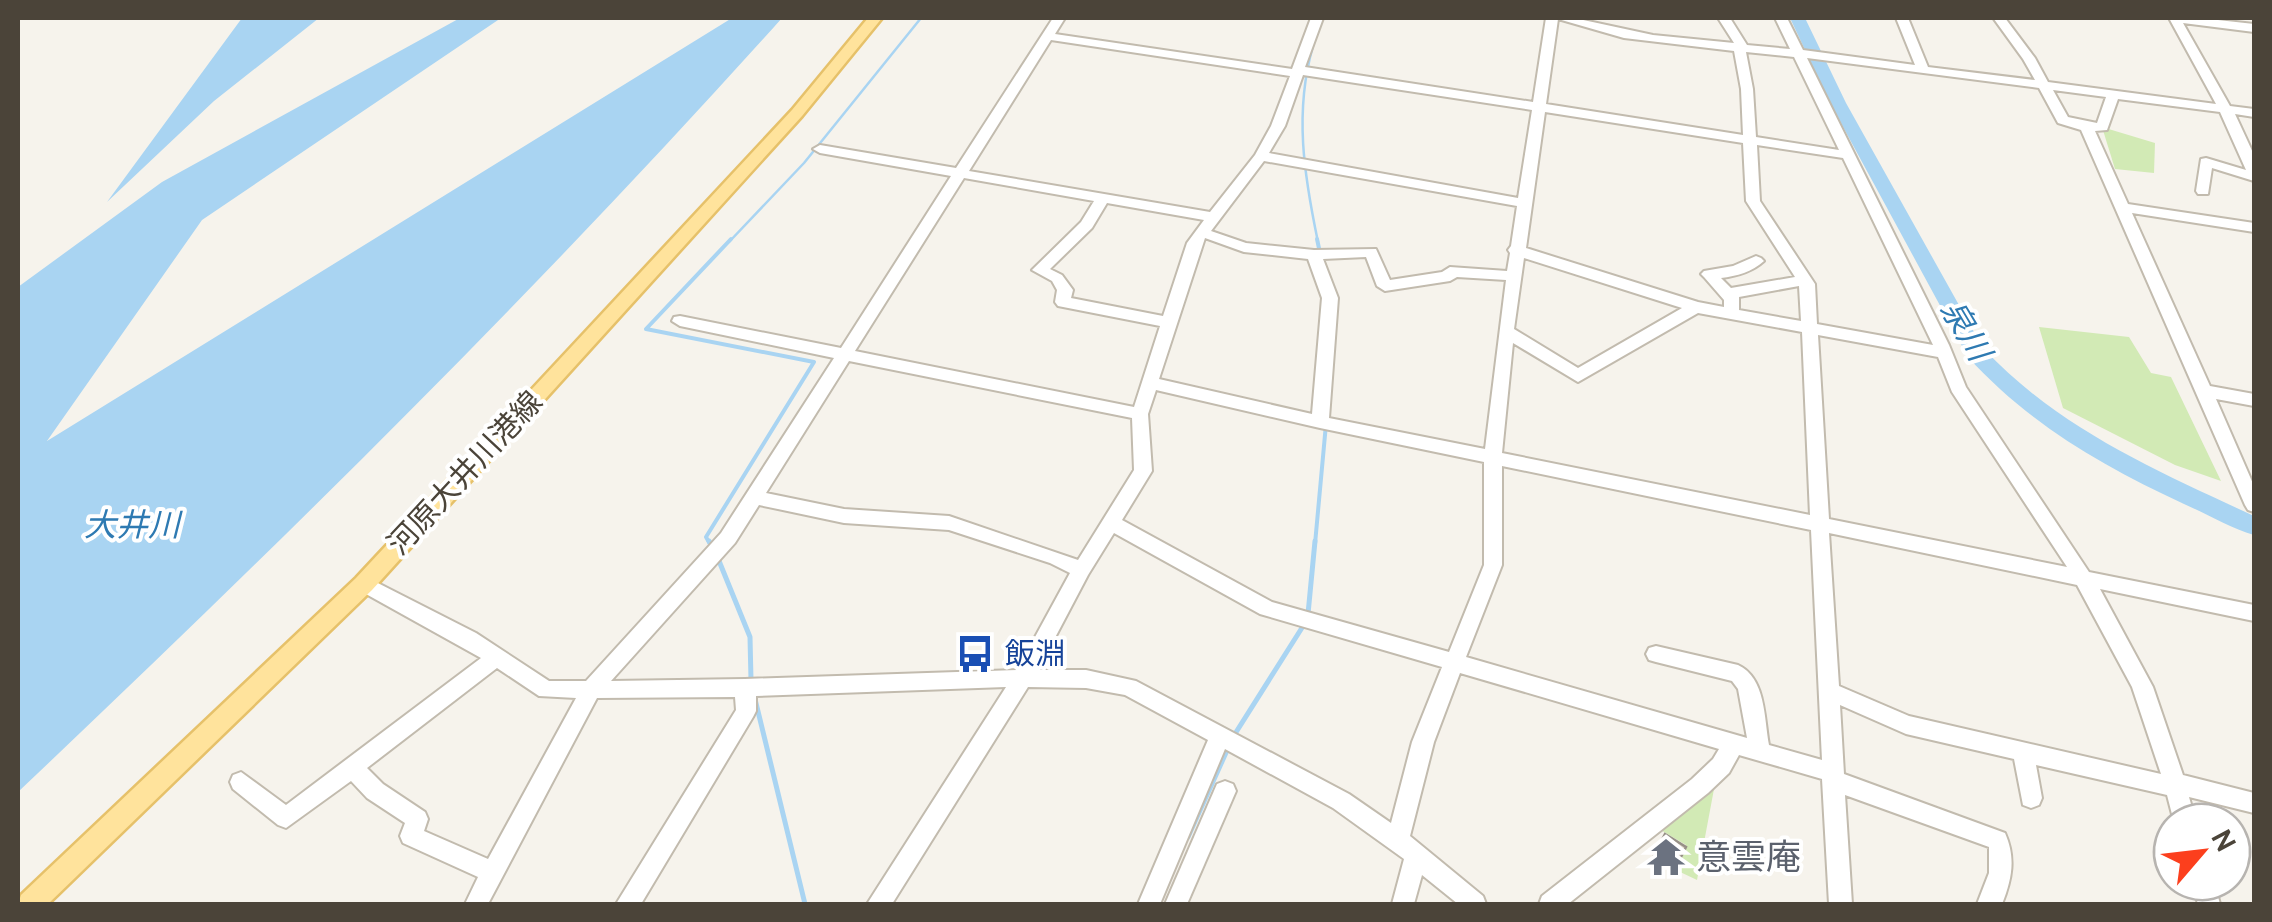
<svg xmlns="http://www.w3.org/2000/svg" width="2272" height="922" font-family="Cabin,'Noto Sans JP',sans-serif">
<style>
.green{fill:#d2eab5}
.water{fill:#a9d4f2}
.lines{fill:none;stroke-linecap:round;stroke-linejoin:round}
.stream-far2{stroke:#a9d4f2;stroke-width:2.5}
.stream-far1{stroke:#a9d4f2;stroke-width:4}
.stream{stroke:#a9d4f2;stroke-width:5}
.river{fill:#a9d4f2;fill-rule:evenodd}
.minor-casing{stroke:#c2bbae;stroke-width:4}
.major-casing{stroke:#e6c16a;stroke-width:5}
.minor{fill:#fff;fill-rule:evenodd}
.major{fill:#ffe39c;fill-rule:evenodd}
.wall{fill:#bab2a6}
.building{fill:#d8cfc1;stroke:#979187;stroke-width:2.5}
.labels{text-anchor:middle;stroke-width:8;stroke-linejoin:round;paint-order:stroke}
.street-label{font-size:30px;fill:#4b4439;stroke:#fff}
.transit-label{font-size:30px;fill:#164399;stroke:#fff;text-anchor:start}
.water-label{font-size:32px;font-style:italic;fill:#2e7ab2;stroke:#fff}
.near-worship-label{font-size:35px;fill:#5b616d;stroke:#fff;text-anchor:start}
</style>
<rect width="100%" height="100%" fill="#f6f3ec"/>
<!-- green -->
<g class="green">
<path d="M2102 127 2155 143 2154 173 2115 169Z"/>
<path d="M2039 327 2129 337 2151 373 2171 377 2221 481 2175 465 2063 408Z"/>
<path d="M1714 789 1697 880 1678 871 1686 845 1659 829Z"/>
</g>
<!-- water -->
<g class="water">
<path d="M242 18H319L214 101 107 202Z"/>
<path d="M460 18H501L202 220 47 441 732 18H782C540 288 281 543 18 792V287L162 182Z"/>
</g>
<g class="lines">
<!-- stream-far2 -->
<g class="stream-far2">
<path d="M1313 46C1294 112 1304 175 1318 242"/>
<path d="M729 242 804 163 921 18"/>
</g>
<!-- stream-far1 -->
<g class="stream-far1">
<path d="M1317 239 1320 253"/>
<path d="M710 544 706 537 814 362 646 329 731 239"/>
<path d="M1315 544 1326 424"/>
</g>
<!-- stream -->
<g class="stream">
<path d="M709 541 713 548"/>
<path d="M717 556 750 637 751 680"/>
<path d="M1308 614 1315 541"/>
<path d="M755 699 805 904"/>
<path d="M1233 737 1305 623"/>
<path d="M1188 837 1229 746"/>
</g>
<!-- river -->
<path class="river" d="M1790 18H1805L1846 103 1983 348C2059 429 2155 470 2254 516V535C2230 528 2207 514 2184 504 2102 466 2029 424 1968 357L1830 103Z"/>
<!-- minor casing -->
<g class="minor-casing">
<g id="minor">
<path d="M1053 18H1065L1055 34 1292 69 1311 18H1323L1305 67 1533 102 1546 18H1574L1653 35 1734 43 1718 18H1730L1747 45 1790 49 1775 18H1787L1803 50 1915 65 1896 18H1908L1928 67 2035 80 2023 59 1994 19 2005 18 2035 58 2048 82 2216 104 2169 18H2200L2254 24V32L2183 23 2230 106 2254 109V117L2235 114 2254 155V181L2212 168 2208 194H2198L2196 191 2201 159 2206 158 2246 170 2220 112 2118 99 2107 130 2095 131 2128 204 2254 223V232L2132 213 2210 386 2254 394V406L2216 399 2254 486V512L2248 510 2245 505 2081 130 2058 123 2039 88 1807 58 1949 345 1966 387 2089 572 2254 605V621L2100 589 2153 687 2183 775 2254 793V813L2189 797 2196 822H2174L2167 795 2036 765 2042 798 2039 805 2031 808 2023 805 2014 759 1906 734 1840 705 1844 774 2005 833C2016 858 2012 879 2002 904H1977L1989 873V847L1845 795 1852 904H1829L1822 779 1739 755 1729 773 1708 793 1568 904H1539L1542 896 1692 779 1713 759 1719 749 1460 673 1434 742 1410 836 1483 896 1486 904H1458L1422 875 1414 904H1392L1404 859 1333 808 1225 749 1160 904H1138L1208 740 1125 695 1086 688 1028 687 892 904H867L1006 687 756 696V711L753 717 641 904H616L736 710 735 697 597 698 488 904H465L478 877 403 843 400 836 405 823 367 798 351 781 286 828 278 825 233 789 230 782 233 775 241 772 286 805 481 658 357 589 354 584 357 579 364 576 476 633 549 681H586L721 533 834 358 680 326 672 321 674 317 680 316 841 348 951 176 820 153 813 149 820 145 956 168ZM1558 19 1624 38 1734 51 1741 89 1743 135 1546 104ZM1051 40 1290 76 1271 126 1255 155 1210 212 969 171ZM1746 52 1794 57 1839 150 1756 137 1753 89ZM1303 75 1532 110 1518 198 1269 153 1285 126ZM2053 90 2106 97 2097 123 2068 117ZM1545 112 1743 143 1746 201 1795 277 1731 288 1721 278C1737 276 1752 272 1764 261L1761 258 1756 256 1733 266 1704 271 1701 274 1704 277 1724 300V307L1698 302 1526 248ZM1757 145 1843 158 1933 345 1817 324 1815 284 1760 201ZM1264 161 1517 206 1511 246 1508 250 1510 253 1507 271 1450 267 1442 272 1390 280 1376 249 1314 250 1246 243 1211 231ZM964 178 1094 201 1081 222 1032 270 1052 281 1057 290 1055 302 1058 306 1160 326 1134 407 855 351ZM1107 203 1204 220 1187 243 1163 316 1071 298 1073 290 1062 275 1050 269 1092 228ZM1205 238 1244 252 1308 259 1322 298 1312 414 1159 379ZM1366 257 1377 286 1385 291 1450 281 1457 277 1506 280 1485 449 1329 418 1338 298 1323 259ZM1524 258 1682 308 1578 368 1514 329ZM1799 286 1801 321 1739 310V297ZM1698 313 1802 332 1810 515 1502 453 1513 343 1578 382ZM1818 335 1938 357 1952 392 2067 567 1829 519ZM849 361 1132 418 1134 470 1078 560 949 516 844 509 766 493ZM1156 390 1320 428 1484 462V565L1449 652 1272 602 1122 520 1152 471 1148 414ZM1502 466 1811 530 1822 760 1769 745C1764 718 1766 678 1738 665L1656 646 1649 648 1646 654 1649 660 1656 662 1732 681 1738 689 1747 738 1466 657 1502 565ZM759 505 844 523 949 530 1050 563 1070 573 1017 670 745 679 611 681 735 543ZM1114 533 1260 614 1442 667 1412 742 1391 823 1349 794 1136 681 1086 670H1038L1088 575ZM1829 533 2077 585 2132 687 2161 774 1909 716 1839 686ZM497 668 539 696 576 698 488 859 424 831 428 819 425 812 383 784 367 768Z"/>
<path d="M1225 781 1233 784 1236 791 1187 904H1165L1217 784Z"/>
<path d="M2192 882H2214L2220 904H2198Z"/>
</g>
</g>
<!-- major casing -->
<g class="major-casing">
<path id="major" d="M868 18H882L802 116 372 590 48 904H18L21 895 356 578 792 110Z"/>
</g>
<!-- minor -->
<use href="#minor" class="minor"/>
<!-- major -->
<use href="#major" class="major"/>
</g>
<!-- wall -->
<path class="wall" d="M1665 834 1677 865 1672 872 1650 860Z"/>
<!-- building -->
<path class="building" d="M1665 834 1686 847 1677 865 1655 853Z"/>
<!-- icons -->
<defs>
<g id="bus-bare" transform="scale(3)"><path d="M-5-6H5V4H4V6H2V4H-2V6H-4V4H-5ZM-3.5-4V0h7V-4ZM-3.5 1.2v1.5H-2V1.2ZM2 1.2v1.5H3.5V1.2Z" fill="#1a4fb4" stroke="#fff" stroke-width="2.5" paint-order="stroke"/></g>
<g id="temple-bare" transform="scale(3)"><path d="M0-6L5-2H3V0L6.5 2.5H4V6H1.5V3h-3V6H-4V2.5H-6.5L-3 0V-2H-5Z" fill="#6b7280" stroke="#fff" stroke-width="2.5" paint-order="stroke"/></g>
</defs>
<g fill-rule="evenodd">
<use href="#bus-bare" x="975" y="654"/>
<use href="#temple-bare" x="1666" y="857"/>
</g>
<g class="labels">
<!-- street labels -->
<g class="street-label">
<text transform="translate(465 473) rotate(-47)" y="10">河原大井川港線</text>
</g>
<!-- transit labels -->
<g class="transit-label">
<text x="1005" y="664">飯淵</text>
</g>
<!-- water labels -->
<g class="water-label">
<text transform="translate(1966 330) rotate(59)" y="11">泉川</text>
<text x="132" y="536">大井川</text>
</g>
<!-- near-worship labels -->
<g class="near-worship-label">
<text x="1696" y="869">意雲庵</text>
</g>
</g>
<!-- border -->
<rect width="2272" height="922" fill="none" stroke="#4b4439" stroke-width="40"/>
<!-- north arrow -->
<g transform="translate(2202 852) rotate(62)"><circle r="48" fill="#ffffff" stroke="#b7b4b0" stroke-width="2.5"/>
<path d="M0-8L18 38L0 25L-18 38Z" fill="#fc3f1d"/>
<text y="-15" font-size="28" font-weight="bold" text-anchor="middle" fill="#4b4439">N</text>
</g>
</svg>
